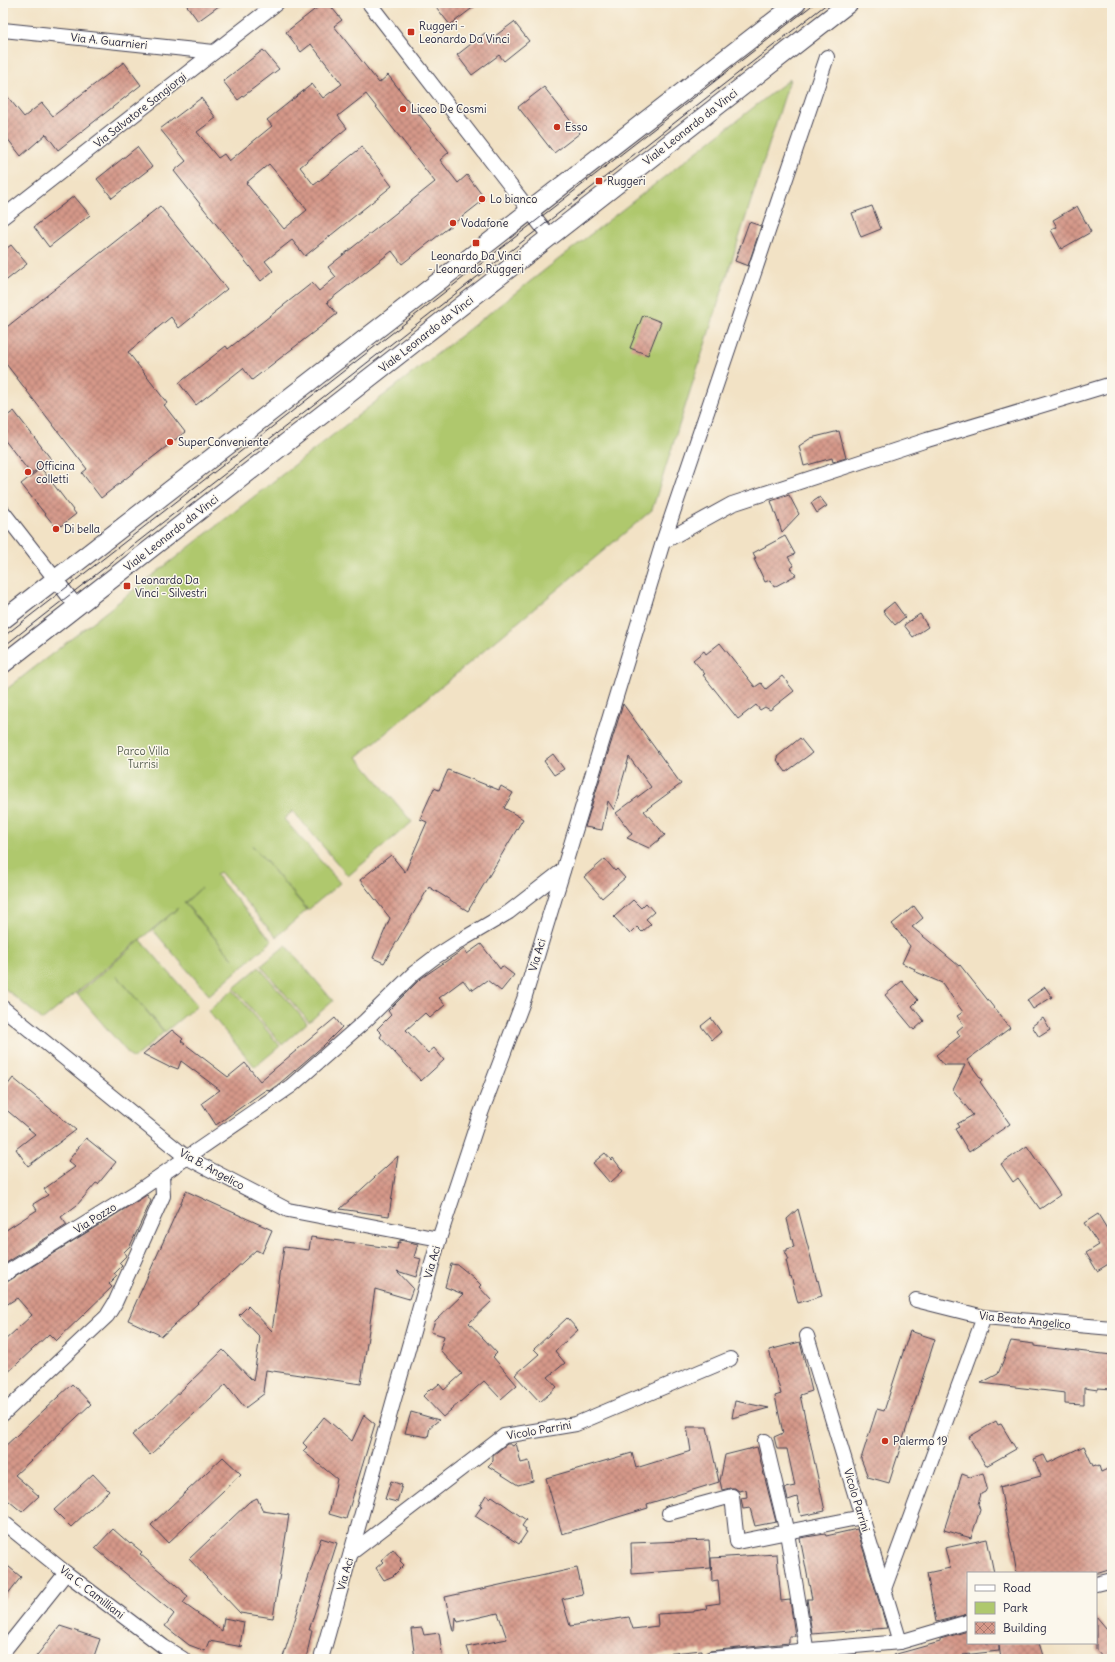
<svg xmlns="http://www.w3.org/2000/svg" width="1115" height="1662" font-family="Delius,sans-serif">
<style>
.green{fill:#afc86d;stroke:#687554;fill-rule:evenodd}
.building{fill:url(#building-cross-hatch);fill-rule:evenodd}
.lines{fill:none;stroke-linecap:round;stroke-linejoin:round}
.minor-casing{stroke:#413f50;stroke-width:16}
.tertiary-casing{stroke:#413f50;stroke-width:20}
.minor{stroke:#fff;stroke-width:14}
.tertiary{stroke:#fff;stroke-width:18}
.tram{stroke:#22223b;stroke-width:1}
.poi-dot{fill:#c8321e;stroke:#fbf7ec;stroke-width:1.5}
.labels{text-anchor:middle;stroke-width:3;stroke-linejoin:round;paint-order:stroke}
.poi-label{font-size:11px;fill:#22223b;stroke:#fbf7ec;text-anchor:start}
.street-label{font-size:11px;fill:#22223b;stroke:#fbf7ec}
.park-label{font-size:11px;fill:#535c4c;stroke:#fbf7ec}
</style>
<defs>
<pattern id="building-cross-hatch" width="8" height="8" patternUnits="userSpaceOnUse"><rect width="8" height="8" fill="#d59889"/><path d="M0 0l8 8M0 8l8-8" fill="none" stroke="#ac7c71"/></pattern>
</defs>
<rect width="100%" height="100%" fill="#fbf7ec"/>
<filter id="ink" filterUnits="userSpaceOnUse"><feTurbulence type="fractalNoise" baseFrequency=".025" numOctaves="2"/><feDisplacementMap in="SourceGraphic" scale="8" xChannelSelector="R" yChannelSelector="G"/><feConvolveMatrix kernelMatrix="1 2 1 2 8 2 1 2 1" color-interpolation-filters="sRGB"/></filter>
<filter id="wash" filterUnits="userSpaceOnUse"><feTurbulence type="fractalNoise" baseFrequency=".012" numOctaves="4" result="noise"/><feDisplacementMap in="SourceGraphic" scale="16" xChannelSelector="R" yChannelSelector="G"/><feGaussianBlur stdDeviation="0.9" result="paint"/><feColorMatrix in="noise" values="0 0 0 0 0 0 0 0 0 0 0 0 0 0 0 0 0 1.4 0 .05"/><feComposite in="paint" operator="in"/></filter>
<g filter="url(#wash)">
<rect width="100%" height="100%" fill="#f2e2c5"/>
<!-- green -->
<g class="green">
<path d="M790 79 652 510 357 757 412 822 348 876 293 811 284 819 340 883 308 910 252 845 307 910 276 937 220 872 216 875 272 941 209 995 153 930 178 908 43 1020 3 987V692ZM201 888 185 903 233 959 184 903Z"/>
<path d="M141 940 197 1005 165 1032 117 976 164 1032 133 1059 77 994Z"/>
<path d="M286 945 333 1001 309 1022 261 966Z"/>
<path d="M259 967 307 1023 282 1045 234 988Z"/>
<path d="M233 990 280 1046 255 1067 208 1011Z"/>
</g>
<g id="blocks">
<!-- building -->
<g class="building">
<path d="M185 3H223L198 21Z"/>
<path d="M323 3H328L342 20 334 26 379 83 388 75 449 152 440 160 458 183 467 175 485 199 402 264 392 251 327 302 337 314 252 380 243 368 196 405 179 383 226 346 228 349 312 283 319 291 336 277 328 267 435 182 366 94 338 116 347 128 300 167 314 185 362 147 392 186 305 256 292 240 265 261 273 271 261 281 174 171 186 161 160 129 201 98 216 118 197 132 218 158 224 154 229 161 272 126 267 120 312 84 323 98 342 84 311 44 301 52 286 32ZM269 164 307 210 284 229 246 183Z"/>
<path d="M433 3H479L450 25Z"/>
<path d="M514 22 529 41 504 61 499 55 472 75 457 55 485 33 491 39Z"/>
<path d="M263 50 279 69 238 100 223 81Z"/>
<path d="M124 62 141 85 58 150 46 134 21 156 3 133V91L24 117 42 103 53 116Z"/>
<path d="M544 87 580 133 554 153 518 107Z"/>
<path d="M137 147 152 167 112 198 97 179Z"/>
<path d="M74 196 90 215 49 247 34 227Z"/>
<path d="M160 206 227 289 179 328 171 317 128 352 167 403 164 405 185 432 101 498 82 473 87 469 3 360V330Z"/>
<path d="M872 206 881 229 861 237 852 213Z"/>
<path d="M1077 206 1091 232 1061 249 1051 230 1057 227 1053 220Z"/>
<path d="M749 222 761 226 748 266 735 261Z"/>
<path d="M11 245 27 264 3 283V251Z"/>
<path d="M643 315 661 322 648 355 630 348Z"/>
<path d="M14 411 51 459 31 474 3 438V419Z"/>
<path d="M839 431 846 458 833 462 832 458 804 466 799 446 811 438Z"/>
<path d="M41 468 76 514 57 529 21 484Z"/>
<path d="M789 495 799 514 782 532 771 501Z"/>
<path d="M820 497 827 506 817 513 811 503Z"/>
<path d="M785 536 795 554 788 557 794 566 790 568 796 575 774 587 770 580 765 582 754 559 756 558 753 553Z"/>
<path d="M894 602 905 617 895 625 883 611Z"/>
<path d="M920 614 928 627 913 637 904 625Z"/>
<path d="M720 643 755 687 761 683 766 689 782 676 794 691 770 710 765 707 760 710 756 705 738 719 703 675 705 674 693 660 704 651 706 654Z"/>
<path d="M623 704 681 784 644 811 665 835 649 848 627 838 632 834 616 813 651 787 629 757 614 810 608 801 602 830 585 827Z"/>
<path d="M800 738 812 753 786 772 777 760 778 759 777 757Z"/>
<path d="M553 754 564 769 554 775 544 761Z"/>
<path d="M448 770 499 790 501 786 513 793 504 808 523 819 468 911 429 887 384 963 373 958 390 918 360 880 391 855 405 872 427 822 420 819 434 788 439 790Z"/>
<path d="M605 859 615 871 617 869 625 878 602 898 584 877Z"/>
<path d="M633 900 641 908 646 903 654 912 646 919 651 924 642 932 637 927 630 934 614 917Z"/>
<path d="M914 906 923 918 912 927 959 966 960 965 1010 1028 967 1060 982 1080 980 1082 1010 1124 969 1152 955 1129 959 1127 957 1124 973 1115 953 1090 965 1065H944L936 1055 960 1036 957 1031 964 1025 957 1016 963 1012 942 983 914 971 915 969 902 963 910 946 892 924Z"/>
<path d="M481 944 500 969 502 966 514 975 501 991 487 980 473 990 472 988 470 989 463 980 439 998 445 1005 430 1018 425 1013 406 1030 428 1053 434 1048 444 1060 421 1081 380 1037 382 1034 377 1029 391 1015 388 1011 420 979 464 949 467 954Z"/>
<path d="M902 981 918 1000 912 1006 924 1021 914 1030 885 995Z"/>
<path d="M1045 987 1052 997 1033 1009 1027 1000Z"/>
<path d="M335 1018 342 1027 323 1046 280 1083 269 1091 267 1089 216 1125 202 1103 220 1090 181 1061 178 1069 170 1066 169 1067 143 1054 172 1030 183 1039 181 1041 228 1077 245 1063 260 1081Z"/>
<path d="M711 1018 721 1032 712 1040 701 1026Z"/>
<path d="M1043 1018 1050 1030 1039 1037 1032 1026Z"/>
<path d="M13 1078 76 1130 28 1166 16 1149 35 1134 3 1107V1091Z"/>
<path d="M86 1138 116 1162 98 1184 96 1183 77 1205 61 1217 67 1225 3 1265V1232L37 1210 33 1204 48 1195 44 1189 75 1167 68 1161Z"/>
<path d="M1027 1146 1060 1195 1040 1209 1018 1178 1013 1182 1001 1164Z"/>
<path d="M605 1153 611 1160 613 1158 623 1171 610 1183 593 1163Z"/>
<path d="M398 1156 389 1216 340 1209Z"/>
<path d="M186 1191 272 1230 262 1253 256 1250 162 1336 128 1320Z"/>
<path d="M147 1195 151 1201 130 1246 124 1252 126 1256 119 1263 122 1266 114 1274 117 1276 109 1284 112 1287 56 1341 49 1334 3 1377V1342L32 1315 17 1298 3 1307V1283L7 1282Z"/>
<path d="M798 1209 817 1281 818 1280 822 1296 798 1303 791 1276 790 1277 786 1260H788L784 1251H787V1249L794 1247 787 1219Z"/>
<path d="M1098 1214 1112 1237V1266L1110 1263 1097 1271 1086 1253 1099 1245 1084 1223Z"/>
<path d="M311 1237 397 1249 398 1242 400 1243V1240L418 1244 414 1257 421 1259 416 1277 397 1271 413 1288 409 1299 375 1289 361 1384 266 1370 263 1392 265 1393 245 1408 226 1384 150 1455 132 1435 155 1416 223 1350 253 1381 260 1337 239 1315 248 1306 272 1331 284 1247 309 1250Z"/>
<path d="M451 1264 458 1265 473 1277 481 1285 479 1287 492 1301 469 1323 497 1353 493 1357 517 1385 501 1399 484 1381 443 1417 423 1396 431 1388 433 1389 439 1384 444 1390 462 1374 440 1350 444 1336 431 1332 435 1321 463 1294 445 1287Z"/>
<path d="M567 1318 578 1330 555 1351 565 1363 548 1377 557 1387 540 1402 515 1375 539 1354 534 1349Z"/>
<path d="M910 1331 935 1339 889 1483 868 1477 861 1459 877 1409 884 1411Z"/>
<path d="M1011 1341 1034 1344V1346L1112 1355V1389L1098 1388V1390L1084 1388V1405L1065 1404V1393L981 1383 998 1374Z"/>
<path d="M800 1342 812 1391 800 1395 825 1511 801 1516 797 1497 788 1500 785 1488 795 1486 787 1449H777L774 1437 783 1433 775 1396 781 1394 769 1350Z"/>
<path d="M72 1384 91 1404 15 1475 39 1496 22 1512 3 1496V1448Z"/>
<path d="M735 1401 769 1408 732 1418Z"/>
<path d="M411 1412 439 1420 430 1427 428 1437 405 1433Z"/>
<path d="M364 1415 375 1424 346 1519 329 1514 337 1479 303 1451 307 1447 303 1443 324 1417 352 1441Z"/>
<path d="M996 1421 998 1425 1001 1424 1016 1449 986 1466 969 1437Z"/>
<path d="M687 1427H707L719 1482 647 1504 648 1508 562 1534 546 1478 632 1453 636 1468 691 1451Z"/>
<path d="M516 1443 521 1463 529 1461 533 1481 518 1485 488 1466 493 1461V1455L507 1444H510L513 1446Z"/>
<path d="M1084 1446 1093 1466 1096 1465 1097 1467 1099 1466 1101 1472 1112 1467V1569L1099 1573H1017L1000 1487 1041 1476 1034 1459 1044 1455 1048 1463Z"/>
<path d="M757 1447 776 1522 755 1526 750 1508 743 1509 741 1498 747 1497 746 1489 739 1491 735 1488H730L722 1490 720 1481 725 1455Z"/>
<path d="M223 1457 241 1474 168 1543 151 1525Z"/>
<path d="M983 1473 987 1488 985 1492 981 1494 978 1504 980 1510 971 1538 944 1530 962 1474 970 1477Z"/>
<path d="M93 1474 109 1491 71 1527 54 1510Z"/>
<path d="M391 1481 402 1485 397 1502 385 1499Z"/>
<path d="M486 1495 490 1498 492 1496 526 1520 522 1526 526 1529 525 1531 527 1532 519 1544 475 1516 482 1506 480 1505Z"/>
<path d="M257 1498 263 1511 289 1515 273 1618 240 1613 189 1559 249 1502Z"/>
<path d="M113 1529 130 1544 131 1543 142 1552 140 1554 183 1591V1592L188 1596 183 1603 222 1631 224 1618 244 1622 240 1645 243 1647 209 1641 205 1651 189 1645 165 1626 174 1614 172 1612 95 1548Z"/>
<path d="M857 1529 887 1628 812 1634 807 1599H812L800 1538 825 1534 826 1536Z"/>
<path d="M321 1538 337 1543 309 1630H312L306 1659 283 1657Z"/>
<path d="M987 1539 994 1573H968V1614L936 1622 927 1573 950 1568 945 1548Z"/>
<path d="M709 1540 711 1568 632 1574 631 1543Z"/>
<path d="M393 1549 401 1559 400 1561 404 1565 393 1576 384 1580 376 1568 383 1562 381 1560Z"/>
<path d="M777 1554 781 1601 790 1600 795 1636H789V1643L709 1651 702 1656V1650L618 1659H471L467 1647 507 1639 498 1613 458 1622 456 1617 455 1631H453L445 1597 577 1568 583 1594 562 1599 570 1626 629 1617 633 1629 658 1626 657 1614 694 1612V1611L707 1609 706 1605 720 1603 718 1580 712 1581 711 1558Z"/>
<path d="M3 1562 21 1577 3 1600Z"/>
<path d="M1096 1616 1112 1635V1659H1104L1096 1650Z"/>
<path d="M60 1626 100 1639 93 1659H34Z"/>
<path d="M422 1628 424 1635 439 1633 443 1659H415L411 1629Z"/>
<path d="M968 1631V1643H1039L1044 1659H1001L999 1646V1651L963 1655 964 1659H893V1655L940 1642V1639Z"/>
</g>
</g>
</g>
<g filter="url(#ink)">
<use href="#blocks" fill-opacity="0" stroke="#413f50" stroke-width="1"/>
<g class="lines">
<!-- minor casing -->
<g class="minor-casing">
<g id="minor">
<path d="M369 3 550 237"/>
<path d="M3 30 214 52"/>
<path d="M3 217 277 3"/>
<path d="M3 512 77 607"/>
<path d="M663 542 827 57"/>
<path d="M3 1008 186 1157 288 1210 439 1239"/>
<path d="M3 1275 138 1191 291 1086 365 1021 414 973 435 957 463 939 509 912 563 870"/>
<path d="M916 1300 984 1317 1112 1328"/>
<path d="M807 1336 900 1642"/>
<path d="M3 1414 107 1316 115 1303 163 1196 162 1175"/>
<path d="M765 1441 787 1533 808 1659"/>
<path d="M669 1513 732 1496 737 1542 862 1517"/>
<path d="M3 1522 66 1573 164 1647 183 1659"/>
<path d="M351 1553 504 1436 576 1424 730 1359"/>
<path d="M1096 1584 1112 1580"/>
<path d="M884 1589 984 1317"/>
<path d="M3 1652 66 1573"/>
<path d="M321 1659 439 1239 478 1121 524 999 663 542 732 504 927 440 1112 384"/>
<path d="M710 1659 900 1642 968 1622"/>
</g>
</g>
<!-- tertiary casing -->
<g class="tertiary-casing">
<g id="tertiary">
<path d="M3 620 797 3"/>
<path d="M3 664 849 3"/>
</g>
</g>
<!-- minor -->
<use href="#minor" class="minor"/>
<!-- tertiary -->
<use href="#tertiary" class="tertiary"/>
<!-- tram -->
<g class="tram">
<path d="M3 637 815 3"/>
<path d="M3 647 828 3"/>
</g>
</g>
</g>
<!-- markers -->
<g class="poi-dot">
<rect x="407" y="28" width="8" height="8" rx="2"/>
<circle cx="403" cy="109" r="4"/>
<circle cx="557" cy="127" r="4"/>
<rect x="595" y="177" width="8" height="8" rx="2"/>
<circle cx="482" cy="199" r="4"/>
<circle cx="453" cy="223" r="4"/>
<rect x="472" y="239" width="8" height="8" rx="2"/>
<circle cx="170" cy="442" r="4"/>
<circle cx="28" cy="472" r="4"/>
<circle cx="56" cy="529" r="4"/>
<rect x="123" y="582" width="8" height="8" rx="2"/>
<circle cx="885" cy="1441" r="4"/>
</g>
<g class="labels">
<!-- poi labels -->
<g class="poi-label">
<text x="419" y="30">Ruggeri -<tspan x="419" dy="13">Leonardo Da Vinci</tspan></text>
<text x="411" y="113">Liceo De Cosmi</text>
<text x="565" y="131">Esso</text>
<text x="607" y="185">Ruggeri</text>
<text x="490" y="203">Lo bianco</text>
<text x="461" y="227">Vodafone</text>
<text x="476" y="260" text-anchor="middle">Leonardo Da Vinci<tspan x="476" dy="13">- Leonardo Ruggeri</tspan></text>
<text x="178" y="446">SuperConveniente</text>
<text x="36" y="470">Officina<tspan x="36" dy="13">colletti</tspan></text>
<text x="64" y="533">Di bella</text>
<text x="135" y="584">Leonardo Da<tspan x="135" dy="13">Vinci - Silvestri</tspan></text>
<text x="893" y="1445">Palermo 19</text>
</g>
<!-- street labels -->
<g class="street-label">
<text transform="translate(109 41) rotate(6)" y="4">Via A. Guarnieri</text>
<text transform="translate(140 110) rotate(-38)" y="4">Via Salvatore Sangiorgi</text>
<text transform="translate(690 127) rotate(-38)" y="4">Viale Leonardo da Vinci</text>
<text transform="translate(426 334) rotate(-38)" y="4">Viale Leonardo da Vinci</text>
<text transform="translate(171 533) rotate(-38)" y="4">Viale Leonardo da Vinci</text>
<text transform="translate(537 955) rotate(-73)" y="4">Via Aci</text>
<text transform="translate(212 1169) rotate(29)" y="4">Via B. Angelico</text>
<text transform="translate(95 1218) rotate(-32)" y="4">Via Pozzo</text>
<text transform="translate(432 1262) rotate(-74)" y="4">Via Aci</text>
<text transform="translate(1025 1320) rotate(6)" y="4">Via Beato Angelico</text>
<text transform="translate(539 1430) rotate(-10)" y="4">Vicolo Parrini</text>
<text transform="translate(857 1500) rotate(73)" y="4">Vicolo Parrini</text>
<text transform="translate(345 1574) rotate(-74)" y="4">Via Aci</text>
<text transform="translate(92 1592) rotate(38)" y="4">Via C. Camilliani</text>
</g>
<!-- park labels -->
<g class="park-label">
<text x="143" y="755">Parco Villa<tspan x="143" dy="13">Turrisi</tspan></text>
</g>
</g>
<!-- margin -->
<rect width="1115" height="1662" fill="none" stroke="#fbf7ec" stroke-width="16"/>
<!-- legend -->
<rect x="967" y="1572" width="130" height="72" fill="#fbf7ec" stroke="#a4a2a5"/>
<rect x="975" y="1585" width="20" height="6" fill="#ffffff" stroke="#a4a2a5"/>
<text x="1003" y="1592" font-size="12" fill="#22223b">Road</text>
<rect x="975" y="1602" width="20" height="12" fill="#afc86d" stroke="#a4a2a5"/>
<text x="1003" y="1612" font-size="12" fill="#22223b">Park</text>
<rect x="975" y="1622" width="20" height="12" fill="url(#building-cross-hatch)" stroke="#a4a2a5"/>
<text x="1003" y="1632" font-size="12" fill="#22223b">Building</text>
</svg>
